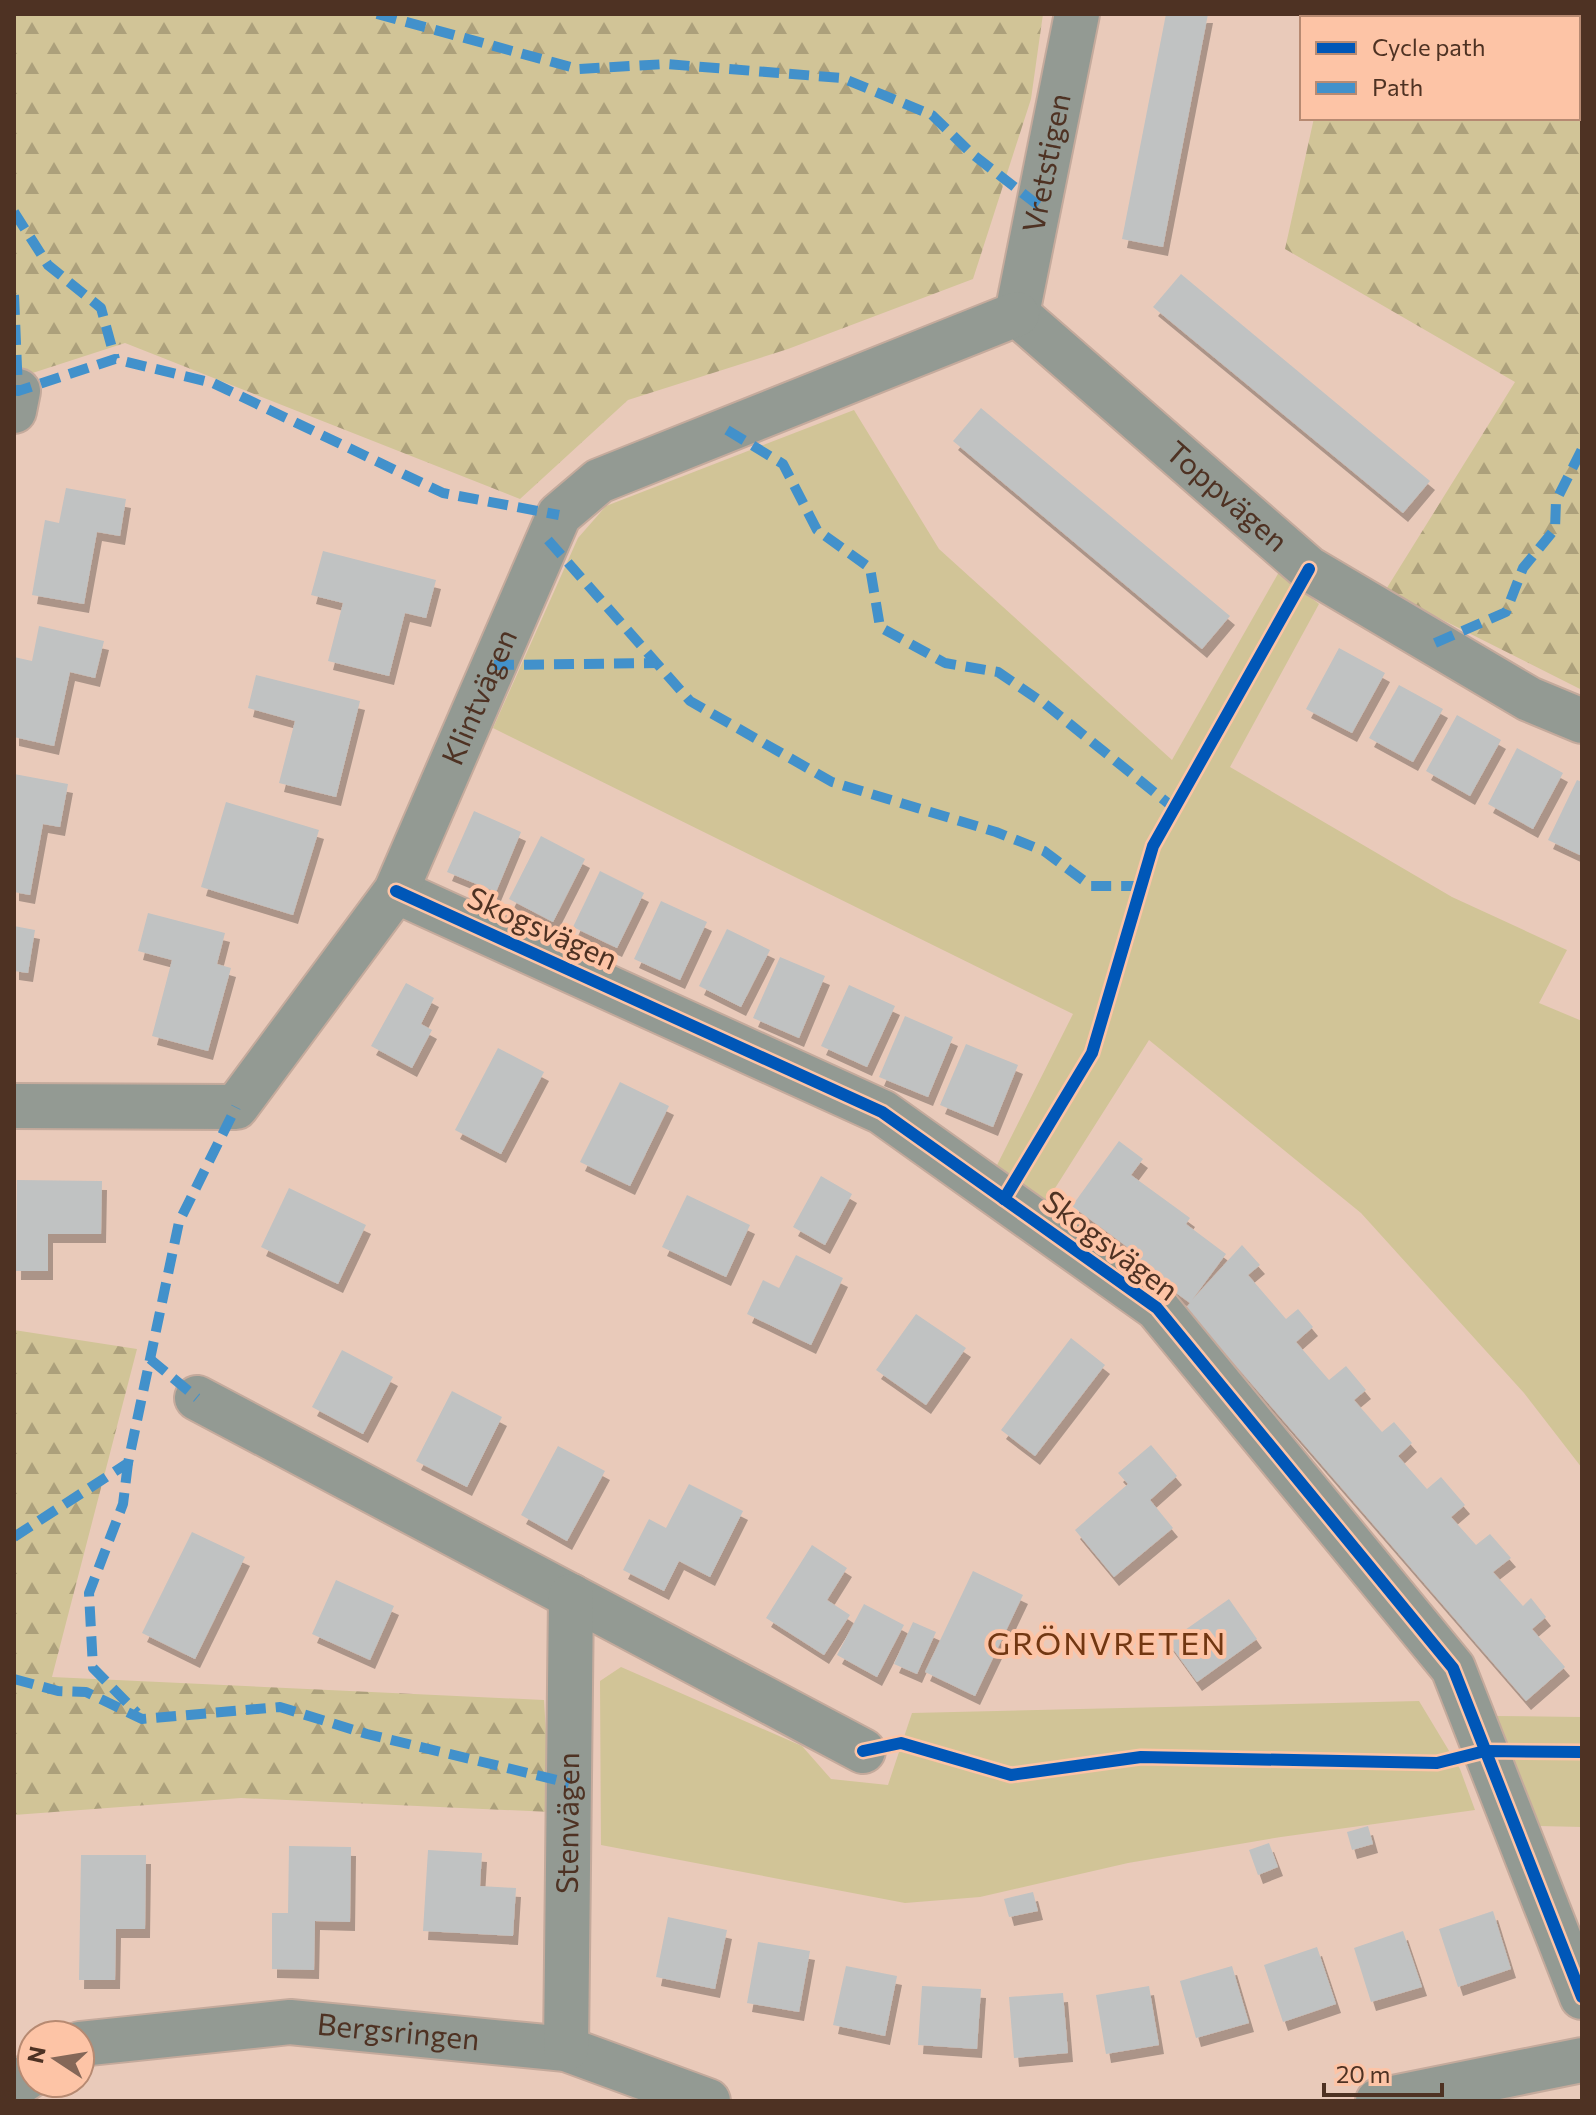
<svg xmlns="http://www.w3.org/2000/svg" width="1596" height="2115" font-family="Commissioner,sans-serif">
<style>
.green{fill:#d1c497}
.forest{fill:url(#forest-firs)}
.building{fill:#c0c2c2;filter:url(#shadow)}
.lines{fill:none;stroke-linecap:round;stroke-linejoin:round}
.street-casing{stroke:#c4aa9c;stroke-width:48}
.street{stroke:#939a93;stroke-width:44}
.quiet{stroke:#4291cb;stroke-width:10;stroke-dasharray:20 10;stroke-linecap:butt}
.cycleway-casing{stroke:#fdc4a6;stroke-width:17}
.cycleway{stroke:#0057b8;stroke-width:12}
.labels{text-anchor:middle;stroke-width:8;stroke-linejoin:round;paint-order:stroke}
.street-label{font-size:30px;fill:#4e3223;stroke:#fdc4a6}
.neighbourhood-label{font-size:32px;letter-spacing:2px;fill:#723712;stroke:#fdc4a6}
</style>
<defs>
<pattern id="forest-firs" width="22" height="20" patternUnits="userSpaceOnUse" patternTransform="scale(2)"><rect width="22" height="20" fill="#d1c497"/><path d="M5 1l3.5 6h-7zM16 11l3.5 6h-7z" fill="#aca07b"/></pattern>
<filter id="shadow"><feDropShadow dx="5" dy="9" stdDeviation="0" flood-color="#0004"/></filter>
</defs>
<rect width="100%" height="100%" fill="#e9caba"/>
<!-- green -->
<g class="green">
<path d="M854 410 939 549 1172 760 1279 572 1319 604 1230 767 1452 897 1567 950 1539 1003 1582 1021V1468L1524 1393 1361 1213 1149 1040 1038 1215 991 1177 1073 1014 493 728 578 538 606 506Z"/>
<path d="M621 1667 802 1746 831 1779 888 1785 912 1713 1419 1701 1460 1769 1475 1810 1281 1837 1128 1863 980 1897 905 1903 601 1845 600 1681Z"/>
<path d="M1495 1716 1582 1717V1827L1539 1826Z"/>
</g>
<!-- forest -->
<g class="forest">
<path d="M14 14H1043L1031 99 973 279 788 349 628 400 520 499 125 343 14 379Z"/>
<path d="M1338 14H1582V690L1385 591 1515 382 1285 249 1314 118H1578V18H1337Z"/>
<path d="M14 1330 137 1349 52 1677 544 1700 551 1812 241 1798 14 1815Z"/>
</g>
<!-- building -->
<g class="building">
<path d="M1166 14H1208L1163 247 1122 239Z"/>
<path d="M1181 274 1430 481 1403 513 1153 307Z"/>
<path d="M981 408 1230 616 1202 649 953 441Z"/>
<path d="M66 488 126 499 120 536 97 532 84 604 32 595 45 520 59 523Z"/>
<path d="M323 551 436 580 426 618 405 613 389 676 328 661 343 603 311 595Z"/>
<path d="M39 626 104 641 95 678 70 672 54 746 14 737V657L32 661Z"/>
<path d="M1339 648 1385 673 1352 733 1306 709Z"/>
<path d="M256 675 360 701 336 797 279 783 295 721 248 708Z"/>
<path d="M1399 685 1443 709 1413 762 1369 738Z"/>
<path d="M1457 715 1501 740 1470 796 1426 771Z"/>
<path d="M1517 748 1563 773 1533 829 1488 804Z"/>
<path d="M14 774 68 784 60 827 43 824 30 895 14 892Z"/>
<path d="M1577 780 1582 782V856L1548 840Z"/>
<path d="M226 802 319 830 293 915 201 887Z"/>
<path d="M474 811 521 832 496 892 447 872Z"/>
<path d="M541 836 585 859 553 922 509 899Z"/>
<path d="M600 871 644 893 617 948 573 927Z"/>
<path d="M661 901 707 922 680 980 634 959Z"/>
<path d="M148 913 225 933 217 964 231 968 208 1051 152 1036 172 960 138 951Z"/>
<path d="M14 926 35 930 28 973 14 971Z"/>
<path d="M727 929 770 950 741 1007 699 986Z"/>
<path d="M780 957 825 976 799 1038 753 1018Z"/>
<path d="M406 983 434 998 421 1024 432 1030 412 1068 371 1046Z"/>
<path d="M849 985 895 1006 867 1067 821 1046Z"/>
<path d="M905 1016 953 1037 928 1097 879 1077Z"/>
<path d="M966 1044 1018 1065 993 1127 940 1105Z"/>
<path d="M498 1048 544 1072 501 1154 455 1130Z"/>
<path d="M620 1082 669 1106 630 1186 580 1162Z"/>
<path d="M1119 1141 1143 1159 1131 1175 1190 1218 1186 1224 1226 1254 1192 1300 1242 1245 1260 1265 1248 1275 1286 1319 1298 1309 1313 1327 1296 1342 1329 1380 1346 1366 1366 1390 1354 1400 1382 1432 1394 1422 1412 1443 1398 1456 1427 1489 1441 1477 1465 1505 1451 1517 1476 1545 1490 1534 1511 1558 1493 1572 1523 1606 1531 1598 1546 1617 1532 1629 1565 1667 1526 1701 1186 1308 1190 1303 1129 1259 1134 1252 1072 1206Z"/>
<path d="M821 1176 852 1194 825 1245 793 1227Z"/>
<path d="M17 1180 102 1181 101 1234H48V1271H16Z"/>
<path d="M289 1188 366 1225 338 1284 261 1247Z"/>
<path d="M687 1195 750 1225 726 1277 662 1247Z"/>
<path d="M796 1255 843 1278 811 1345 747 1314 763 1280 779 1288Z"/>
<path d="M916 1314 966 1348 926 1405 876 1370Z"/>
<path d="M1071 1338 1105 1365 1035 1456 1001 1430Z"/>
<path d="M342 1350 393 1377 363 1434 312 1407Z"/>
<path d="M452 1391 502 1417 467 1487 416 1461Z"/>
<path d="M1151 1445 1177 1476 1150 1500 1173 1528 1114 1577 1075 1530 1128 1484 1118 1473Z"/>
<path d="M558 1446 605 1471 567 1541 521 1515Z"/>
<path d="M689 1484 743 1511 710 1577 679 1561 664 1591 623 1570 649 1519 666 1528Z"/>
<path d="M192 1532 245 1557 195 1659 142 1633Z"/>
<path d="M812 1545 847 1568 827 1600 850 1615 824 1655 766 1618Z"/>
<path d="M973 1571 1023 1595 975 1696 925 1672Z"/>
<path d="M336 1580 394 1606 370 1660 312 1634Z"/>
<path d="M1229 1599 1257 1639 1197 1682 1168 1642Z"/>
<path d="M864 1604 904 1625 877 1677 837 1655Z"/>
<path d="M913 1622 936 1632 917 1674 894 1664Z"/>
<path d="M1368 1826 1373 1844 1352 1850 1347 1832Z"/>
<path d="M1269 1843 1278 1867 1258 1875 1249 1850Z"/>
<path d="M289 1846 351 1847 350 1922 315 1921 314 1970 272 1969V1913H288Z"/>
<path d="M428 1850 482 1853 480 1886 516 1888 513 1936 423 1931Z"/>
<path d="M81 1855H146L145 1929H116L115 1980H79Z"/>
<path d="M1033 1892 1038 1911 1009 1917 1004 1899Z"/>
<path d="M1493 1911 1511 1969 1458 1987 1439 1929Z"/>
<path d="M668 1917 727 1930 715 1989 656 1977Z"/>
<path d="M1403 1931 1422 1987 1371 2002 1354 1948Z"/>
<path d="M758 1942 810 1951 799 2012 747 2003Z"/>
<path d="M1317 1947 1336 2004 1283 2022 1264 1965Z"/>
<path d="M846 1966 897 1976 885 2036 833 2025Z"/>
<path d="M1232 1966 1249 2023 1196 2038 1180 1981Z"/>
<path d="M922 1986 981 1989 977 2049 918 2045Z"/>
<path d="M1149 1986 1159 2045 1106 2054 1096 1995Z"/>
<path d="M1063 1993 1068 2053 1014 2058 1009 1997Z"/>
</g>
<g class="lines">
<!-- street casing -->
<g class="street-casing">
<g id="street">
<path id="s1" d="M1017 314 1309 569 1529 699 1582 721"/>
<path id="s2" d="M1017 314 1077 14"/>
<path d="M14 411 18 391"/>
<path d="M396 891 882 1112 1157 1308 1453 1668 1582 1997"/>
<path id="s3" d="M14 1106 236 1107 396 891 559 515 599 481 1017 314"/>
<path d="M197 1398 863 1751"/>
<path id="s4" d="M80 2044 290 2022 566 2049 708 2101"/>
<path id="s5" d="M566 2049 571 1596"/>
<path d="M14 2086 32 2074"/>
<path d="M1378 2101 1582 2060"/>
</g>
</g>
<!-- street -->
<use href="#street" class="street"/>
<!-- quiet -->
<g class="quiet">
<path d="M377 14 578 69 666 64 842 78 932 115 971 153 1039 206"/>
<path d="M14 212 48 265 101 308 115 359"/>
<path d="M14 295 18 391 115 359 213 383 443 493 559 515"/>
<path d="M727 430 783 464 817 530 870 568 880 627 945 663 998 672 1045 704 1174 808"/>
<path d="M548 540 690 701 832 782 996 832 1044 851 1091 886H1141"/>
<path d="M1435 643 1506 612 1523 568 1555 529 1556 501 1582 449"/>
<path d="M494 665 657 663"/>
<path d="M150 1359 197 1398"/>
<path d="M128 1463 123 1504 89 1593 93 1668 137 1713"/>
<path d="M14 1537 128 1463 179 1222 236 1107"/>
<path d="M14 1679 58 1691 86 1692 142 1719 280 1707 367 1734 569 1783"/>
</g>
<!-- cycleway casing -->
<g class="cycleway-casing">
<g id="cycleway">
<path d="M396 891 882 1112 1157 1308 1453 1668 1582 1997"/>
<path d="M1004 1199 1092 1053 1153 846 1309 569"/>
<path d="M863 1751 901 1743 1011 1775 1141 1757 1437 1763 1485 1751 1582 1752"/>
</g>
</g>
<!-- cycleway -->
<use href="#cycleway" class="cycleway"/>
</g>
<g class="labels">
<!-- street labels -->
<g class="street-label">
<text dy="10" stroke="none"><textPath href="#s2" startOffset="154">Vretstigen</textPath></text>
<text dy="10" stroke="none"><textPath href="#s1" startOffset="278">Toppvägen</textPath></text>
<text dy="10" stroke="none"><textPath href="#s3" startOffset="702">Klintvägen</textPath></text>
<text transform="translate(542 929) rotate(24)" y="10">Skogsvägen</text>
<text transform="translate(1110 1246) rotate(37)" y="10">Skogsvägen</text>
<text dy="10" stroke="none"><textPath href="#s5" startOffset="226">Stenvägen</textPath></text>
<text dy="10" stroke="none"><textPath href="#s4" startOffset="320">Bergsringen</textPath></text>
</g>
<!-- neighbourhood labels -->
<g class="neighbourhood-label">
<text x="1107" y="1655">GRÖNVRETEN</text>
</g>
</g>
<!-- border -->
<rect width="1596" height="2115" fill="none" stroke="#4e3223" stroke-width="32"/>
<!-- legend -->
<rect x="1300" y="16" width="280" height="104" fill="#fdc4a6" stroke="#b78a72" stroke-width="2"/>
<rect x="1316" y="42" width="40" height="12" fill="#0057b8" stroke="#b78a72" stroke-width="2"/>
<text x="1372" y="56" font-size="24" fill="#4e3223">Cycle path</text>
<rect x="1316" y="82" width="40" height="12" fill="#4291cb" stroke="#b78a72" stroke-width="2"/>
<text x="1372" y="96" font-size="24" fill="#4e3223">Path</text>
<!-- north arrow -->
<g transform="translate(56 2059) rotate(282)"><circle r="38" fill="#fdc4a6" stroke="#b78a72" stroke-width="2"/>
<path d="M0-6L14 30L0 20L-14 30Z" fill="#846758"/>
<text y="-12" font-size="22" font-weight="bold" text-anchor="middle" fill="#4e3223">N</text>
</g>
<!-- scale -->
<path d="M1324 2083v12h118v-12" fill="none" stroke="#4e3223" stroke-width="4"/>
<text x="1336" y="2083" font-size="24" fill="#4e3223" stroke="#fdc4a6" stroke-width="6" paint-order="stroke">20 m</text>
</svg>
